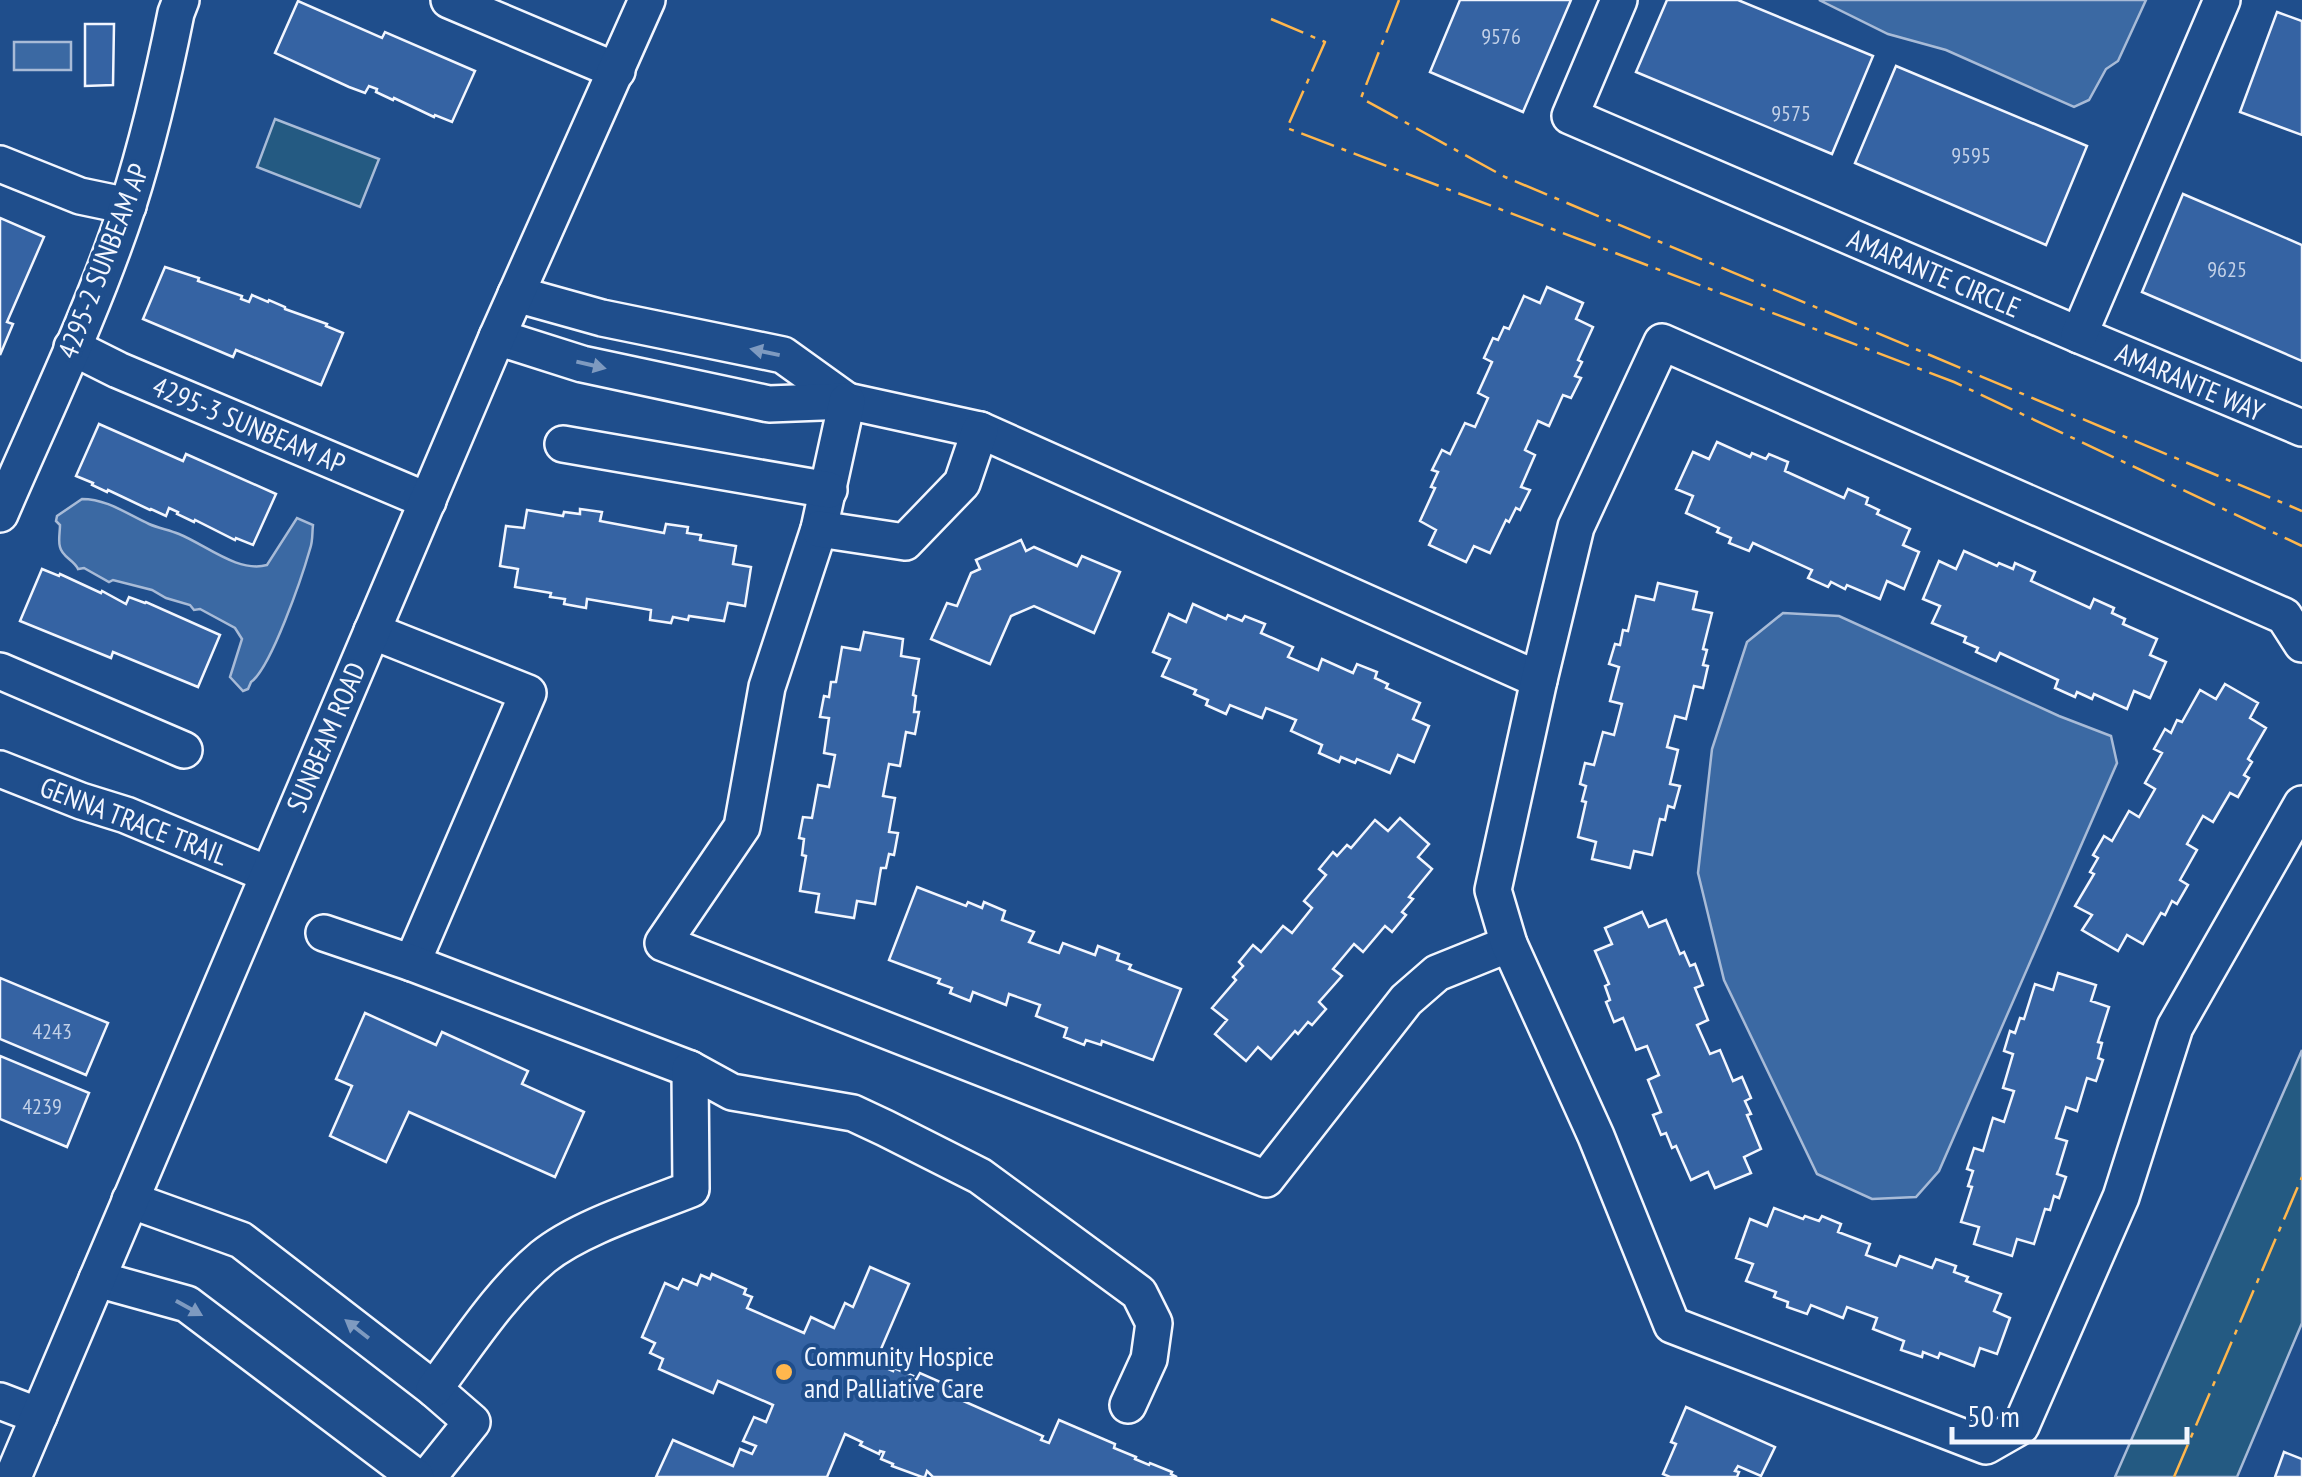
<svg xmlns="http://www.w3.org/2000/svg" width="2302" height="1477" font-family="'PT Sans Narrow',sans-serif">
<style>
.green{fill:#245a82;stroke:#a8bbd7;stroke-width:2.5}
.water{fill:#3b69a3;stroke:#a8bbd7;stroke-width:2.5}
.building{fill:#3563a3;stroke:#f2f6ff;stroke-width:2.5}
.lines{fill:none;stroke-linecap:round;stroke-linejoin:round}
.minor-casing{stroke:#f2f6ff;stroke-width:40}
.minor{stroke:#1f4e8c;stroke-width:35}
.power{stroke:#ffb74d;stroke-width:2.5;stroke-dasharray:35 8 5 8;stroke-linecap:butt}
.oneway{fill:#7e9ac0}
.poi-dot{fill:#ffb74d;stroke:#1f4e8c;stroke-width:4}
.labels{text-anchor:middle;stroke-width:8;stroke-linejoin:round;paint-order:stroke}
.number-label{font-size:22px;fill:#c3d1e8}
.street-label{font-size:28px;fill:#f2f6ff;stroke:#1f4e8c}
.poi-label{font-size:28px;fill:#f2f6ff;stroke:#1f4e8c;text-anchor:start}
</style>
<rect width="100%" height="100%" fill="#1f4e8c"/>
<!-- green -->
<g class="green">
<path d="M275 119 379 159 360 207 257 167Z"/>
<path d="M2302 1050V1323L2237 1477H2115Z"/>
</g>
<!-- water -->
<g class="water">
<path d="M1819 0H2146L2118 61 2106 69 2089 100 2074 107 1946 50 1888 34Z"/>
<rect x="14" y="42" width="57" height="28"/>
<path d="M82 499C107 499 127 514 149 524 158 528 169 530 179 534 206 545 238 573 267 565L297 518 313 525C312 533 313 541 310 549 302 577 271 668 251 682L248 689 243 691 230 677 242 639 235 628 200 609 194 610 190 605 166 598 152 590 113 580 109 582 84 568 78 569C74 560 62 557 60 547 58 541 60 532 60 525L56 521 57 516Z"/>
<path d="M1783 613 1839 616 2059 716 2111 736 2117 763 1939 1171 1916 1197 1872 1199 1817 1174 1724 980 1698 873 1712 749 1747 642Z"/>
</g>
<!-- building -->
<g class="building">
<path d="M1460 0H1571L1523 112 1430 72Z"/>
<path d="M1667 0H1738L1873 56 1832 154 1636 72Z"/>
<path d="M298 1 382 38 385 32 475 71 452 122 435 115 434 117 394 98 393 100 376 92 377 89 369 86 365 93 349 87 275 53Z"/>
<path d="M2277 12 2302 21V135L2240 112Z"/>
<path d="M85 24H114L113 85 85 86Z"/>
<path d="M1896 66 2087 146 2046 245 1855 163Z"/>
<path d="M2183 194 2302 245V361L2142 292Z"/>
<path d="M0 218 44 237 7 322 13 324 0 355Z"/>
<path d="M165 267 199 278 198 281 242 296 241 299 249 302 252 295 268 302 269 300 285 307V309L327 324 326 326 343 333 321 385 236 350 233 357 143 319Z"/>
<path d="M1547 287 1583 303 1576 319 1593 327 1578 360 1582 362 1575 376 1581 378 1571 398 1563 395 1549 426 1538 421 1525 450 1535 455 1521 487 1530 490 1520 510 1516 508 1509 522 1506 520 1490 553 1474 546 1466 562 1429 545 1436 530 1420 521 1435 488 1431 487 1438 472 1432 470 1442 450 1450 454 1465 423 1475 427 1488 398 1478 393 1492 362 1484 358 1493 338 1498 340 1504 327 1509 329 1524 296 1540 303Z"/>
<path d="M99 424 183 461 186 454 276 494 253 545 236 538 235 540 195 520 194 522 177 514 178 512 169 508 166 516 151 509 150 510 108 490 107 492 92 485 93 483 76 476Z"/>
<path d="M1717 442 1750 457 1752 453 1766 459 1769 454 1788 462 1785 471 1844 498 1848 489 1868 498 1866 504 1879 510 1877 514 1910 529 1903 545 1919 552 1904 589 1887 581 1880 599 1847 585 1845 589 1831 582 1828 587 1808 578 1812 570 1753 543 1749 551 1729 543 1731 538 1717 532 1719 528 1686 513 1693 496 1676 489 1693 452 1709 459Z"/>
<path d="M580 509 602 512 600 521 664 533 666 524 688 527 687 533 701 535 700 540 736 546 733 564 751 567 745 606 728 603 724 621 689 616 688 620 673 617 671 623 650 620 651 610 587 599 586 608 564 604 565 599 550 597 551 593 515 587 518 569 500 566 506 526 524 528 527 510 563 516 564 512 580 514Z"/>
<path d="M1021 540 1026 551 1034 547 1077 566 1082 556 1120 572 1094 633 1034 606 1011 616 990 664 931 639 947 603 957 606 971 573 980 569 976 560Z"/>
<path d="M1964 551 1997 566 1999 563 2013 569 2015 563 2035 572 2031 581 2090 608 2094 599 2114 608 2112 613 2125 619 2123 624 2157 639 2150 655 2166 662 2150 698 2134 691 2127 709 2094 694 2092 699 2077 692 2075 697 2055 688 2058 680 2000 653 1996 661 1976 652 1978 648 1964 642 1966 637 1932 623 1940 606 1923 599 1939 561 1956 569Z"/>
<path d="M42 569 59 576 60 574 101 593 102 591 126 604 129 597 145 603 146 602 220 635 198 687 113 652 111 658 20 621Z"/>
<path d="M1658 583 1697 592 1693 609 1712 613 1703 649 1707 650 1703 665 1708 666 1703 688 1694 686 1686 719 1675 716 1667 747 1678 750 1670 784 1680 786 1674 808 1668 806 1665 820 1660 819 1652 855 1634 851 1630 868 1592 859 1596 842 1578 837 1586 802 1582 801 1586 786 1580 784 1585 763 1594 765 1603 732 1614 735 1622 704 1610 701 1619 667 1609 664 1615 644 1620 645 1623 630 1628 631 1636 596 1654 600Z"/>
<path d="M1193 604 1226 619 1228 615 1242 621 1245 616 1265 624 1261 633 1293 647 1288 657 1318 670 1322 659 1353 673 1357 664 1377 672 1375 678 1388 684 1386 688 1420 703 1413 719 1429 726 1414 762 1398 755 1390 773 1357 759 1355 763 1341 757 1339 762 1319 753 1322 745 1291 731 1296 720 1266 708 1262 718 1230 705 1226 714 1206 705 1208 700 1194 694 1196 690 1162 676 1170 659 1153 652 1169 614 1186 622Z"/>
<path d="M864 632 903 639 901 656 919 659 913 695 916 696 914 712H919L915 734 906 732 900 766 889 764 883 796 895 798 889 832 898 833 894 855 889 854 886 868H881L875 904 857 901 854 918 816 912 819 894 800 891 806 856 802 855 804 839 799 838 803 817 812 818 818 785 829 787 835 755 824 753 829 718 820 717 824 696 829 697 831 682H836L842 647 860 650Z"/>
<path d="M2225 684 2258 703 2250 718 2266 728 2248 759 2252 762 2244 775 2249 778 2238 797 2230 793 2213 822 2203 816 2187 844 2197 850 2180 880 2188 885 2177 904 2172 901 2165 915 2161 913 2143 944 2127 935 2118 951 2082 930 2092 915 2075 906 2094 874 2090 872 2098 858 2093 855 2104 836 2112 841 2129 811 2139 817 2155 789 2145 783 2162 753 2154 749 2165 729 2171 733 2177 720 2182 722 2200 690 2216 699Z"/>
<path d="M1400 818 1429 844 1418 857 1432 869 1409 897 1413 899 1402 912 1406 915 1392 932 1385 926 1363 952 1354 944 1333 969 1342 976 1319 1002 1326 1009 1312 1025 1308 1022 1298 1034 1295 1031 1271 1059 1258 1047 1246 1061 1215 1034 1227 1020 1212 1008 1236 980 1233 977 1243 966 1239 962 1253 945 1261 952 1283 926 1292 933 1312 908 1304 901 1326 875 1319 869 1333 852 1337 856 1347 845 1351 848 1375 820 1388 831Z"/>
<path d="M917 887 966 906 968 902 982 908 984 902 1005 911 1002 920 1034 932 1029 942 1059 953 1063 943 1095 955 1098 946 1119 954 1117 960 1131 965 1129 969 1181 989 1153 1060 1102 1041 1101 1045 1086 1040 1084 1045 1064 1037 1067 1028 1036 1016 1040 1005 1009 994 1006 1005 973 992 970 1001 950 993 952 988 938 983 940 979 889 960Z"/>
<path d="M1642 912 1649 927 1666 920 1680 954 1684 952 1690 966 1695 964 1703 985 1695 988 1708 1020 1697 1025 1710 1054 1720 1050 1733 1081 1742 1077 1751 1098 1745 1101 1751 1114 1747 1115 1761 1149 1744 1157 1751 1173 1715 1188 1708 1172 1691 1180 1676 1146 1672 1148 1666 1133 1661 1135 1653 1115 1661 1112 1648 1080 1659 1075 1647 1046 1636 1050 1623 1018 1614 1022 1606 1002 1610 1000 1605 986 1609 984 1595 951 1612 944 1605 928Z"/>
<path d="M2058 973 2096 985 2091 1001 2109 1007 2098 1042 2102 1043 2098 1058 2103 1060 2096 1081 2087 1078 2077 1111 2066 1107 2056 1138 2067 1141 2057 1174 2066 1177 2059 1198 2054 1196 2050 1210 2045 1209 2034 1244 2017 1239 2012 1256 1974 1244 1979 1227 1961 1222 1972 1187 1968 1186 1973 1171 1967 1169 1974 1148 1983 1151 1993 1118 2004 1122 2014 1091 2003 1088 2013 1054 2004 1051 2010 1031 2015 1033 2020 1018 2024 1019 2035 984 2053 990Z"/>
<path d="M0 978 108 1023 86 1075 0 1039Z"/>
<path d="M365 1013 436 1045 442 1032 528 1071 522 1084 584 1112 555 1177 409 1112 386 1162 330 1136 352 1086 336 1079Z"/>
<path d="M0 1056 89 1093 67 1147 0 1119Z"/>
<path d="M1774 1208 1803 1219 1805 1216 1819 1221 1822 1216 1841 1224 1838 1232 1870 1244 1866 1255 1896 1266 1900 1256 1932 1268 1936 1259 1956 1266 1954 1272 1968 1277 1966 1281 2001 1294 1994 1311 2010 1318 1997 1354 1980 1348 1974 1366 1940 1353 1938 1358 1923 1352 1922 1357 1901 1350 1904 1341 1873 1329 1877 1318 1847 1307 1843 1318 1811 1305 1807 1314 1787 1307 1788 1302 1774 1297 1776 1292 1746 1281 1753 1264 1736 1258 1750 1219 1767 1226Z"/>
<path d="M870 1267 909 1284 875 1363 893 1371 894 1368 913 1376 912 1378 916 1380 920 1373 963 1392 961 1400 1043 1436 1041 1440 1049 1443 1059 1420 1115 1444 1114 1448 1136 1457 1135 1459 1149 1465 1150 1463 1172 1472 1171 1474 1177 1477H933L927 1471 925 1477H922L892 1466 893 1464 881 1459 884 1452 880 1451 879 1454 860 1445 862 1442 845 1434 827 1477H656L673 1440 733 1466 740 1449 752 1454 756 1446 743 1441 754 1417 766 1422 773 1405 718 1381 713 1393 659 1369 663 1359 650 1353 655 1343 642 1337 665 1283 678 1289 683 1279 697 1285 701 1275 710 1279 712 1274 746 1289 744 1294 752 1297 747 1308 804 1333 811 1317 834 1328 845 1303 853 1307Z"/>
<path d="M1686 1407 1775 1447 1761 1476 1738 1466 1735 1471 1739 1472 1737 1477H1670L1663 1474 1676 1444 1671 1442Z"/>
<path d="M2284 1452 2302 1459V1477H2275Z"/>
</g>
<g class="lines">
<!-- minor casing -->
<g class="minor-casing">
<g id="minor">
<path d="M449 0 617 71"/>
<path d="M1619 0 1570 116 2079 335 2302 428"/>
<path d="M0 164 80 196 128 206"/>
<path d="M516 294 602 318 783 355 847 401"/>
<path d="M2079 335 2222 0"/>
<path d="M497 337 582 364 769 404 847 401 980 430 1539 680"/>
<path d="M72 347 118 370 428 501"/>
<path d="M847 401 819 529 767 687 742 827 663 943 1266 1179 1406 1000 1437 973 1509 944"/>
<path d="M563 444 829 490"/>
<path d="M0 514C44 412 93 311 128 205 148 142 163 78 176 13L181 0"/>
<path d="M819 529 905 542 962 483 980 430"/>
<path d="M372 631 528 693 412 963"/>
<path d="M2302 644 2284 616 1662 342 1576 527 1539 680 1493 890 1509 944 1596 1136 1672 1325 1986 1446 2021 1426 2121 1197 2175 1027 2302 804"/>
<path d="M0 671 184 750"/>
<path d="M0 769 81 801 126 815 267 874"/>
<path d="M324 933 412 963 690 1069"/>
<path d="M130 1200 241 1240 434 1389 472 1422 428 1477"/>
<path d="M97 1279 187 1304 416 1477"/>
<path d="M434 1389C468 1344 499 1294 543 1257 580 1227 646 1207 691 1189L690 1069 732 1092 853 1113 885 1128 980 1176 1139 1293 1154 1323 1149 1359 1128 1405"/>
<path d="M0 1401 39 1416"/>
<path d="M13 1477 497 337 647 0"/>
</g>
</g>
<!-- minor -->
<use href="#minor" class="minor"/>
<!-- power -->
<g class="power">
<path d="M1399 0 1361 98 1505 177 2302 511"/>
<path d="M1271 19 1325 42 1287 128 1954 382 2302 546"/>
<path d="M2174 1477 2302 1177"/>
</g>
</g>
<!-- one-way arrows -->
<defs><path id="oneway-solid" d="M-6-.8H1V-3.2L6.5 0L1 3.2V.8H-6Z" transform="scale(2.5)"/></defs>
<g class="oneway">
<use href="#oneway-solid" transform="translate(765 352) rotate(-168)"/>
<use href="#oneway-solid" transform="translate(591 365) rotate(13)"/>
<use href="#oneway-solid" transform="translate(189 1308) rotate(29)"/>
<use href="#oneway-solid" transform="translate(357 1329) rotate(-142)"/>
</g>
<!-- markers -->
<circle class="poi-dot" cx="784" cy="1372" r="10"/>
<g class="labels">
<!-- number labels -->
<g class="number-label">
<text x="1501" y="44">9576</text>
<text x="1791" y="121">9575</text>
<text x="1971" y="163">9595</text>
<text x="2227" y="277">9625</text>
<text x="52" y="1039">4243</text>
<text x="42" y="1114">4239</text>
</g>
<!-- street labels -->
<g class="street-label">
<text transform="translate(103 261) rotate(-69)" y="10">4295-2 SUNBEAM AP</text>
<text transform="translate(1934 273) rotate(23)" y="10">AMARANTE CIRCLE</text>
<text transform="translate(2190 382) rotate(23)" y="10">AMARANTE WAY</text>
<text transform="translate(249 425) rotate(23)" y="10">4295-3 SUNBEAM AP</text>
<text transform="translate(326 737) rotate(-67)" y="10">SUNBEAM ROAD</text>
<text transform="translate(134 821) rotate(21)" y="10">GENNA TRACE TRAIL</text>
</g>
<!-- poi labels -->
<g class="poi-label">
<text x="804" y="1366">Community Hospice<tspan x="804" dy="32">and Palliative Care</tspan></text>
</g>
</g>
<!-- scale -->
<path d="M1952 1427v15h235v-15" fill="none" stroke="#f2f6ff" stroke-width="5"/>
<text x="1967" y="1427" font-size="30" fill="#f2f6ff" stroke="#1f4e8c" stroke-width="8" paint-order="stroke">50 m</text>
</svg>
